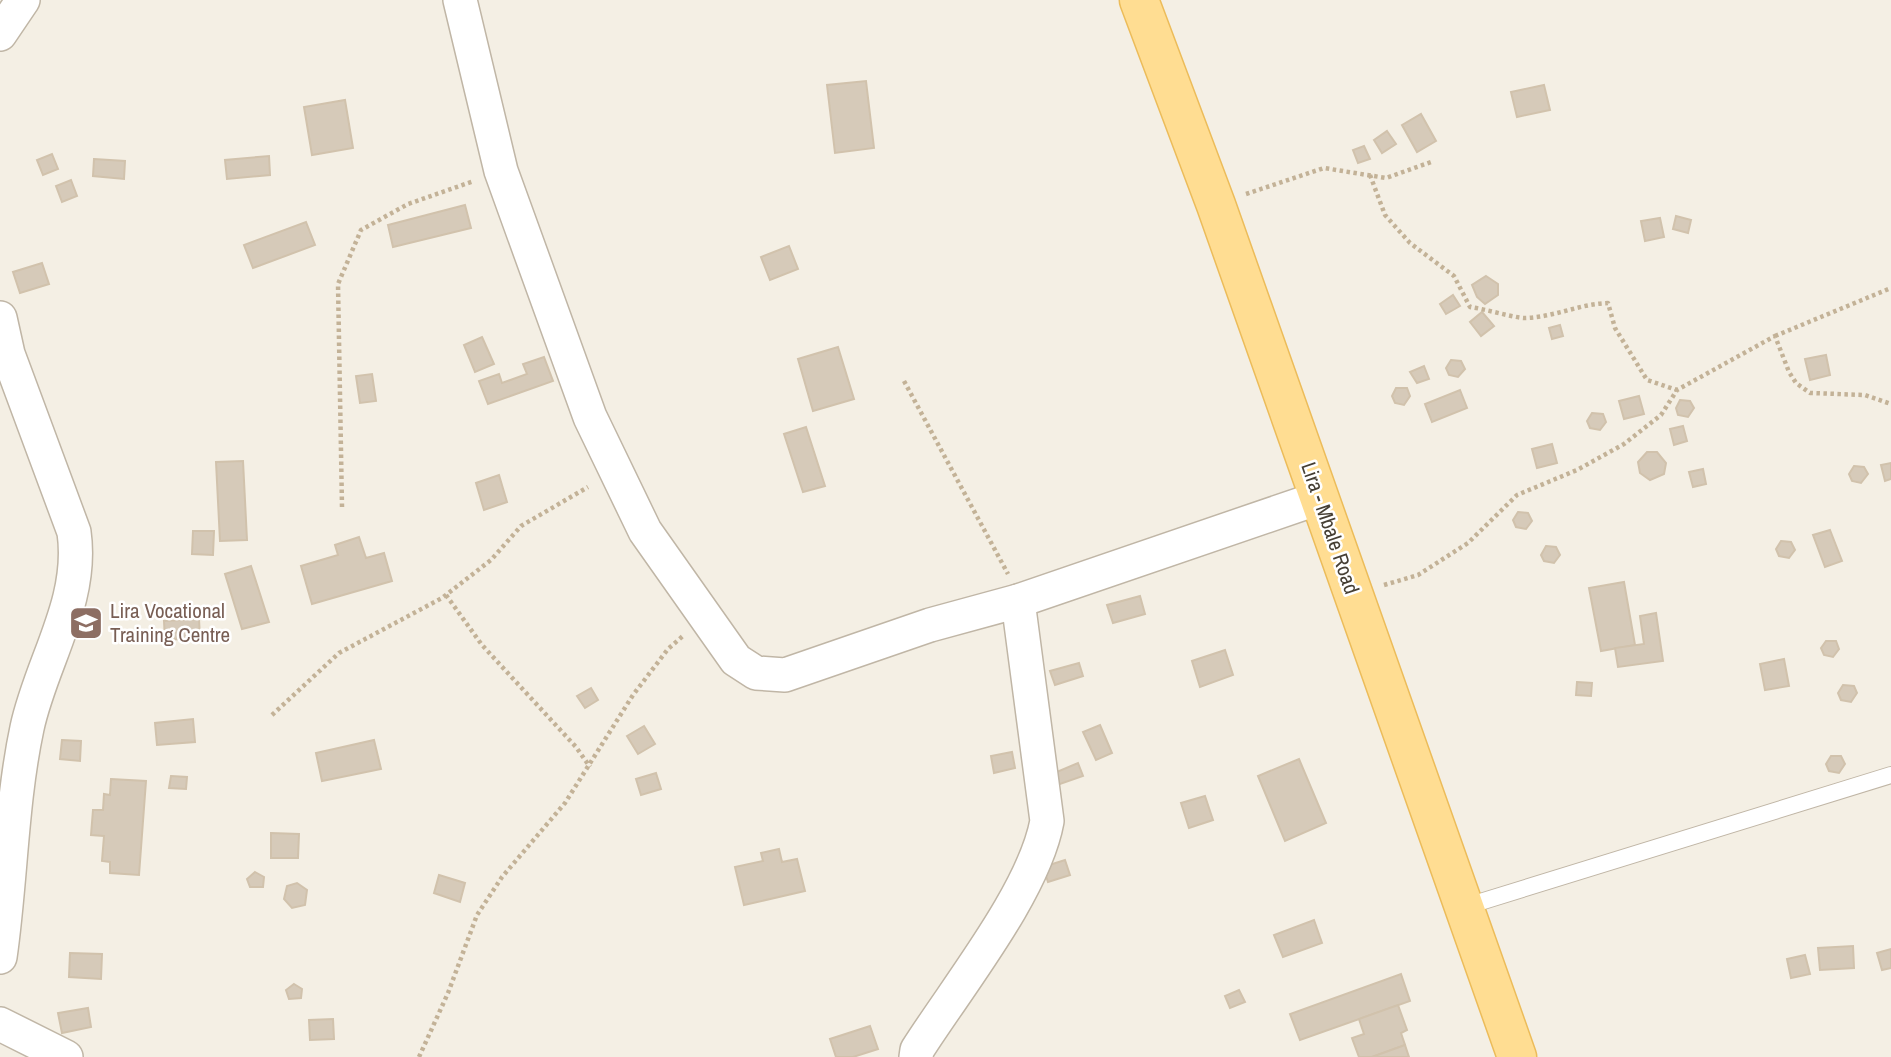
<svg xmlns="http://www.w3.org/2000/svg" width="1891" height="1057" font-family="'Archivo Narrow',sans-serif">
<style>
.building{fill:#d6cab9;stroke:#d1c2ac;stroke-width:2}
.lines{fill:none;stroke-linecap:round;stroke-linejoin:round}
.service-casing{stroke:#c0b6a6;stroke-width:18}
.minor-casing{stroke:#c0b6a6;stroke-width:36}
.primary-casing{stroke:#ecbc5a;stroke-width:41}
.path{stroke:#c3b297;stroke-width:4.5;stroke-dasharray:3.5 3.5;stroke-linecap:butt}
.service{stroke:#fff;stroke-width:16}
.minor{stroke:#fff;stroke-width:33}
.primary{stroke:#ffdd92;stroke-width:38}
.labels{text-anchor:middle;stroke-width:5;stroke-linejoin:round;paint-order:stroke}
.street-label{font-size:21px;fill:#463f34;stroke:#fff}
.education-label{font-size:21px;fill:#785e54;stroke:#fff;text-anchor:start}
</style>
<rect width="100%" height="100%" fill="#f4efe4"/>
<!-- building -->
<g class="building">
<path d="M866 81 874 148 835 153 827 85Z"/>
<path d="M1544 85 1550 110 1517 117 1511 92Z"/>
<path d="M345 100 353 148 312 155 304 107Z"/>
<path d="M1421 114 1436 141 1417 152 1402 125Z"/>
<path d="M1387 131 1396 144 1382 153 1374 140Z"/>
<path d="M1364 146 1370 159 1358 163 1353 150Z"/>
<path d="M52 154 58 169 43 175 37 160Z"/>
<path d="M269 156 270 175 227 179 225 160Z"/>
<path d="M94 159 125 161 124 179 93 176Z"/>
<path d="M71 180 77 196 62 202 56 186Z"/>
<path d="M465 205 471 228 393 247 388 225Z"/>
<path d="M1676 216 1691 220 1688 233 1673 229Z"/>
<path d="M1660 218 1664 237 1645 241 1641 221Z"/>
<path d="M306 222 315 245 253 268 244 245Z"/>
<path d="M789 246 798 269 770 280 761 257Z"/>
<path d="M42 263 49 284 20 293 13 272Z"/>
<path d="M1486 276 1498 284V295L1485 304 1477 297 1472 285Z"/>
<path d="M1453 295 1460 306 1446 314 1440 304Z"/>
<path d="M1482 312 1494 326 1481 336 1470 322Z"/>
<path d="M1560 325 1563 336 1552 339 1549 328Z"/>
<path d="M482 337 494 364 475 372 464 345Z"/>
<path d="M838 347 854 399 813 411 798 359Z"/>
<path d="M1826 355 1830 375 1810 380 1805 359Z"/>
<path d="M544 357 553 381 488 404 479 381 499 374 502 383 527 374 523 364Z"/>
<path d="M1451 360 1461 361 1465 369 1458 377 1449 375 1446 368Z"/>
<path d="M1424 366 1429 379 1417 383 1410 372Z"/>
<path d="M372 374 376 401 360 403 356 376Z"/>
<path d="M1396 388H1407L1410 396 1404 405 1395 403 1392 396Z"/>
<path d="M1460 390 1467 408 1432 422 1425 404Z"/>
<path d="M1639 396 1644 414 1624 419 1619 401Z"/>
<path d="M1680 400 1690 401 1694 408 1688 417 1678 415 1676 408Z"/>
<path d="M1592 413 1603 414 1606 422 1600 430 1590 428 1587 421Z"/>
<path d="M1683 426 1687 441 1674 445 1670 429Z"/>
<path d="M806 427 825 486 803 492 784 434Z"/>
<path d="M1552 444 1557 463 1537 468 1532 449Z"/>
<path d="M1647 452H1657L1666 463 1664 474 1650 480 1640 473 1638 462Z"/>
<path d="M243 461 247 540 220 541 216 462Z"/>
<path d="M1891 463V479L1885 481 1881 465Z"/>
<path d="M1854 466 1864 467 1868 474 1861 483 1852 481 1849 474Z"/>
<path d="M1703 469 1706 484 1693 487 1689 472Z"/>
<path d="M499 475 507 502 484 510 476 483Z"/>
<path d="M1518 512 1528 513 1532 521 1526 529 1516 527 1513 520Z"/>
<path d="M1830 530 1842 561 1825 567 1813 535Z"/>
<path d="M193 531H214L213 555 192 554Z"/>
<path d="M359 537 366 558 384 553 392 581 312 604 301 566 338 555 335 545Z"/>
<path d="M1781 541 1791 542 1795 550 1789 558 1779 556 1776 549Z"/>
<path d="M1546 546 1556 547 1560 555 1554 563 1544 561 1541 555Z"/>
<path d="M251 566 269 622 242 629 225 574Z"/>
<path d="M1624 582 1635 645 1601 651 1589 588Z"/>
<path d="M1140 596 1145 614 1113 623 1107 605Z"/>
<path d="M1656 613 1663 661 1618 667 1615 648 1644 644 1640 616Z"/>
<path d="M199 619 200 638 165 640 164 621Z"/>
<path d="M1826 641H1836L1839 649 1833 657 1824 655 1821 648Z"/>
<path d="M1225 650 1233 675 1200 687 1192 661Z"/>
<path d="M1784 659 1789 686 1765 690 1760 664Z"/>
<path d="M1079 663 1083 676 1055 685 1050 671Z"/>
<path d="M1577 682 1592 683 1591 696 1576 695Z"/>
<path d="M1843 685 1854 686 1857 693 1851 702 1841 700 1838 693Z"/>
<path d="M591 688 598 700 585 708 577 696Z"/>
<path d="M193 719 195 742 157 745 155 723Z"/>
<path d="M1100 725 1112 753 1096 760 1083 732Z"/>
<path d="M644 726 655 744 638 754 627 736Z"/>
<path d="M62 740 81 741 80 761 60 759Z"/>
<path d="M374 740 381 769 322 781 316 753Z"/>
<path d="M1012 752 1015 768 994 773 991 756Z"/>
<path d="M1831 756H1841L1845 764 1839 773 1829 771 1826 764Z"/>
<path d="M1299 759 1326 823 1285 841 1258 776Z"/>
<path d="M1078 763 1083 776 1057 785 1052 774Z"/>
<path d="M656 773 661 789 641 795 636 779Z"/>
<path d="M171 776 187 777 186 789 169 788Z"/>
<path d="M111 779 146 781 139 875 110 873V862L102 861 104 836 91 835 93 810H103L104 794 110 795Z"/>
<path d="M1205 796 1213 820 1189 828 1181 803Z"/>
<path d="M271 833 299 834 298 858H271Z"/>
<path d="M779 849 782 862 797 859 805 891 744 905 735 867 763 861 761 853Z"/>
<path d="M1065 860 1070 875 1048 882 1043 867Z"/>
<path d="M255 872 264 877 263 887H250L247 879Z"/>
<path d="M439 875 465 883 460 902 434 893Z"/>
<path d="M297 883 307 890 305 905 292 908 284 899 287 886Z"/>
<path d="M1314 920 1322 943 1283 957 1274 935Z"/>
<path d="M1853 946 1854 968 1820 970 1818 948Z"/>
<path d="M1891 949V968L1882 970 1877 953Z"/>
<path d="M70 953 102 954 101 979 69 977Z"/>
<path d="M1805 955 1810 974 1791 978 1787 959Z"/>
<path d="M1401 974 1410 1001 1300 1040 1290 1014Z"/>
<path d="M294 984 302 989 301 998 289 999 286 990Z"/>
<path d="M1239 990 1245 1002 1230 1008 1225 996Z"/>
<path d="M1398 1005 1407 1030 1401 1033 1405 1045 1372 1057H1359L1352 1038 1364 1034 1359 1019Z"/>
<path d="M88 1008 91 1027 62 1033 58 1013Z"/>
<path d="M333 1019 334 1039 310 1040 309 1020Z"/>
<path d="M870 1026 878 1049 853 1057H836L830 1039Z"/>
<path d="M1405 1045 1409 1057H1372Z"/>
</g>
<g class="lines">
<!-- service casing -->
<g class="service-casing">
<path id="service" d="M1464 907 1891 775"/>
</g>
<!-- minor casing -->
<g class="minor-casing">
<g id="minor">
<path d="M460 0 501 171 590 417 645 531 736 660 756 673 785 675 930 625 1018 601 1319 498"/>
<path d="M0 34 23 0"/>
<path d="M0 318 8 354 74 532C84 602 41 662 27 728 11 803 11 881 0 957"/>
<path d="M0 1024 66 1057"/>
<path d="M916 1057 917 1050C957 987 1034 892 1047 821L1018 601"/>
</g>
</g>
<!-- primary casing -->
<g class="primary-casing">
<path id="primary" d="M1139 0 1216 205 1517 1057"/>
</g>
<!-- path -->
<g class="path">
<path d="M1370 175 1385 215 1410 243 1454 276 1470 307C1485 309 1515 318 1525 318 1555 317 1579 304 1608 303L1615 328 1647 380 1677 390"/>
<path d="M1246 194 1324 168 1386 178 1434 161"/>
<path d="M1775 336 1891 288"/>
<path d="M904 381 1008 574"/>
<path d="M342 507 338 284 361 230 408 204 474 181"/>
<path d="M1384 585 1418 575 1468 543 1517 495 1577 470 1624 444 1661 415 1677 390 1775 336 1789 372 1796 383 1810 393 1865 395 1891 404"/>
<path d="M446 595 482 645 576 747 590 767"/>
<path d="M272 715 339 653 442 598 491 560 521 526 588 487"/>
<path d="M419 1057 448 993 477 915 502 877 565 803 633 695 668 649 684 635"/>
</g>
<!-- service -->
<use href="#service" class="service"/>
<!-- minor -->
<use href="#minor" class="minor"/>
<!-- primary -->
<use href="#primary" class="primary"/>
</g>
<!-- icons -->
<defs>
<g id="school-square" transform="scale(1.75)"><rect x="-9" y="-9" width="18" height="18" rx="4" fill="#8d6e63" stroke="#fff"/><path d="M0-5L7-2L0 1L-7-2ZM-4 1L0 2.5L4 1V4Q0 6-4 4Z" fill="#fff"/></g>
</defs>
<g fill-rule="evenodd">
<use href="#school-square" x="86" y="623"/>
</g>
<g class="labels">
<!-- street labels -->
<g class="street-label">
<text transform="translate(1330 528) rotate(71)" y="7">Lira - Mbale Road</text>
</g>
<!-- education labels -->
<g class="education-label">
<text x="110" y="618">Lira Vocational<tspan x="110" dy="24">Training Centre</tspan></text>
</g>
</g>
</svg>
